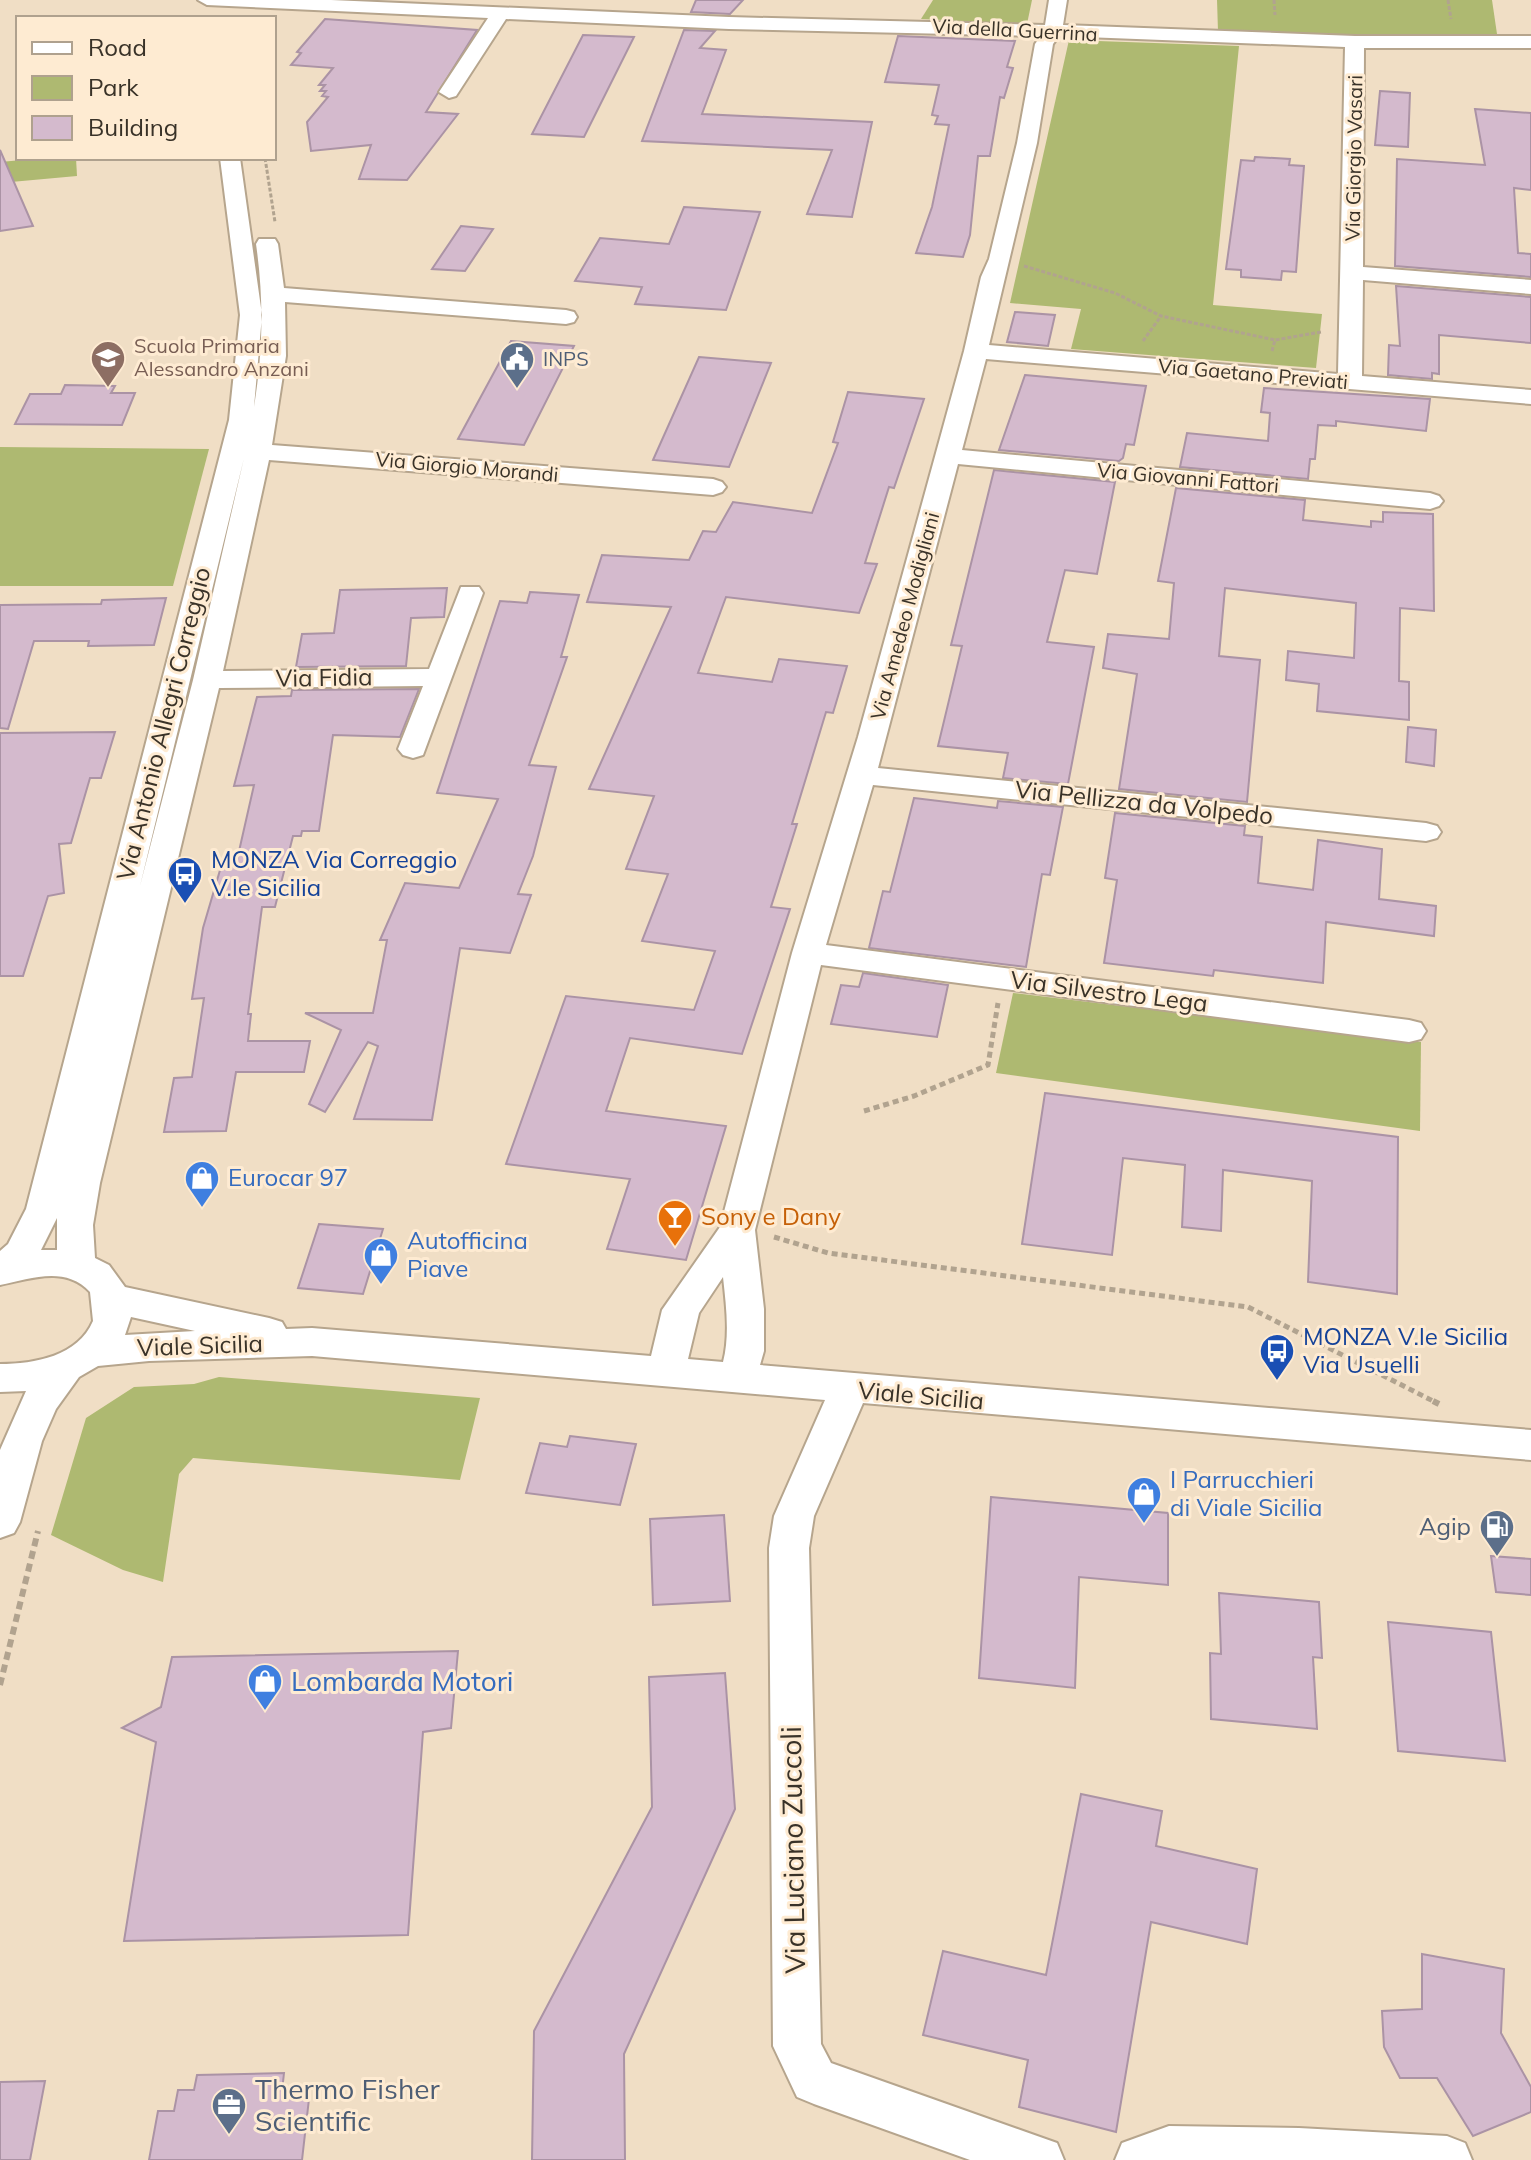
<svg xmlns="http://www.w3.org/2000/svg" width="1531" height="2160" font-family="Mulish,sans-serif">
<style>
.green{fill:#aeb971}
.building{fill:#d4bacd;stroke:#ab93a5;stroke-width:2}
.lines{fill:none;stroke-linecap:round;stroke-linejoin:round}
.minor-casing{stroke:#b6a58d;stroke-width:4}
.path-far2{stroke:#b1a38f;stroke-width:3;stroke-dasharray:4 2;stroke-linecap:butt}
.path-far1{stroke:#b1a38f;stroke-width:5;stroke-dasharray:6 4;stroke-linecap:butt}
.path{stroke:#b1a38f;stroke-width:6;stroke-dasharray:8 5;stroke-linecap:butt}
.minor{fill:#fff;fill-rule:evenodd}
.labels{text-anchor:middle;stroke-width:6;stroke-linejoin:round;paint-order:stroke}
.far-street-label{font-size:20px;fill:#393228;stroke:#feebd2}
.far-education-label{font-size:20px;fill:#785e54;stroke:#feebd2;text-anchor:start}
.far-service-label{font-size:20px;fill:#4e5e75;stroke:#feebd2;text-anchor:start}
.street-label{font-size:24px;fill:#393228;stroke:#feebd2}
.transit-label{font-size:24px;fill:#164399;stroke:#feebd2;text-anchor:start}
.shop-label{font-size:24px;fill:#366cbe;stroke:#feebd2;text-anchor:start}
.food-label{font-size:24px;fill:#c56008;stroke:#feebd2;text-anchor:start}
.service-label{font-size:24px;fill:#4e5e75;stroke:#feebd2;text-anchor:end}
.near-shop-label{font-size:28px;fill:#366cbe;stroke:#feebd2;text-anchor:start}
.near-street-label{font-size:28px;fill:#393228;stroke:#feebd2}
.near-service-label{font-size:28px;fill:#4e5e75;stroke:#feebd2;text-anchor:start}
</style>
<rect width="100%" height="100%" fill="#f0dec5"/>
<!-- green -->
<g class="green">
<path d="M933 0H1032L1027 24 921 19Z"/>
<path d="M1217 0H1492L1497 34 1353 37 1218 32Z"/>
<path d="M1069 40 1239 46 1213 305 1322 314 1316 368 1071 349 1081 309 1010 303Z"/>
<path d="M44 158H76L77 176 0 183V162Z"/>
<path d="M0 447 209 449 173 586H0Z"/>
<path d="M1013 993 1421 1042 1420 1131 996 1073Z"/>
<path d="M219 1377 480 1398 460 1480 193 1458 179 1474 163 1582 123 1570 51 1535 86 1418 134 1387 194 1384Z"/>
</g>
<!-- building -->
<g class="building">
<path d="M696 0H743L730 14 691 12Z"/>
<path d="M325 19 477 30 426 112 458 114 407 180 359 179 371 145 311 151 307 122 328 97 322 96 326 91H320L325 85H319L333 68 291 65 301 53 297 52Z"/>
<path d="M684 30 715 31 700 48 726 50 702 114 872 122 852 217 807 214 832 150 642 141Z"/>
<path d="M583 35 634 37 584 137 532 134Z"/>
<path d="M898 36 1015 41 1007 67 1013 68 1004 98 1000 97 990 156H978L970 235 963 257 916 253 932 207 949 125 935 124 938 116 932 115 939 85 885 82Z"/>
<path d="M1380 91 1410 93 1408 147 1375 145Z"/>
<path d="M1475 109 1531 113V190L1514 188 1518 253 1531 254V277L1395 266 1397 159 1485 165Z"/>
<path d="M0 150 33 226 0 231Z"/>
<path d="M1255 157 1290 159 1289 165 1304 166 1296 272 1282 271 1281 280 1241 277V270L1226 269 1241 160 1254 161Z"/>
<path d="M684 207 760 212 726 310 635 304 642 287 575 281 600 238 669 244Z"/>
<path d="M461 226 493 229 465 271 432 269Z"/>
<path d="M1396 286 1531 297V343L1439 335V374L1432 373V379L1388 375 1389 345 1400 346Z"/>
<path d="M1015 312 1055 315 1048 346 1007 342Z"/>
<path d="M511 341 574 346 524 445 458 439Z"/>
<path d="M699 357 771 363 729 467 653 460Z"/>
<path d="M1025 375 1146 386 1134 445 1126 444 1123 458 1119 461 999 450Z"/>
<path d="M65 385 115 386 111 393H135L122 425 15 424 30 394H61Z"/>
<path d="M1264 388 1430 399 1426 431 1336 421V426L1318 425 1315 459H1310L1308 479 1180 467 1187 433 1268 441 1270 413 1261 412Z"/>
<path d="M848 392 924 399 894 488 889 487 865 563 877 564 859 613 726 597 698 673 772 682 779 659 847 666 833 713 826 712 792 824H797L771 907 790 909 742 1054 630 1038 606 1111 726 1126 686 1260 607 1249 630 1179 506 1164 566 996 694 1010 715 951 642 941 668 874 626 869 654 796 589 789 671 607 587 602 602 555 689 560 703 531 716 532 733 502 812 513 838 443 833 442Z"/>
<path d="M994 470 1115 482 1097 574 1065 570 1047 642 1094 647 1068 784 1003 778 1008 753 938 746 962 646 951 645Z"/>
<path d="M1176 488 1305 500 1303 520 1371 527V521L1383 522V512L1433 514 1434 611 1400 608 1399 681 1409 682V720L1317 711 1319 684 1286 680 1288 651 1354 658 1356 603 1225 588 1219 656 1260 660 1247 802 1119 789 1137 674 1103 668 1108 634 1169 639 1174 583 1158 581Z"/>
<path d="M447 588 444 617 411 618 406 666 296 667 302 634 334 633 340 590Z"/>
<path d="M530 592 579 595 561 657H567L529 765 556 767 533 856 518 894 531 895 510 953 460 948 432 1120 354 1119 378 1046 368 1042 325 1112 309 1104 341 1030 305 1013H373L387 940H380L405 883 459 888 498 799 437 793 500 601 527 603Z"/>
<path d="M166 598 154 645 88 646 89 641H34L8 729 0 728V605L101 604 102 600Z"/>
<path d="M419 689 400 737 333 735 319 831H302L301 836H293L275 907H262L248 1014H251L248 1041H310L304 1072H236L226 1131 164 1132 174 1078 192 1077 204 998 192 999 203 928 223 860H237L254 785 234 786 257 697 291 696 292 690Z"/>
<path d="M1408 727 1436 730 1434 766 1406 762Z"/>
<path d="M115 732 101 778H90L71 843 59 844 64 893 48 896 23 976H0V733Z"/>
<path d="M914 798 997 808 998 801 1063 807 1050 875 1042 874 1026 967 869 948 883 891 890 892Z"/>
<path d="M1115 813 1245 826 1244 835 1262 837 1258 883 1313 890 1318 840 1382 849 1379 899 1436 906 1434 936 1326 922 1323 983 1214 970 1213 976 1104 963 1117 880 1105 878Z"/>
<path d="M863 973 948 985 937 1037 831 1024 841 985 859 987Z"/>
<path d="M1045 1093 1398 1137 1397 1294 1308 1282 1312 1181 1223 1170 1221 1231 1182 1227 1185 1165 1123 1158 1112 1255 1022 1244Z"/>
<path d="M319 1224 383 1229 363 1294 298 1288Z"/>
<path d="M570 1436 636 1444 620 1505 526 1493 540 1443 567 1447Z"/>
<path d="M991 1497 1168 1513V1585L1079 1577 1075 1688 979 1678Z"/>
<path d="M724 1515 730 1601 653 1605 650 1519Z"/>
<path d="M1491 1556 1531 1559V1595L1496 1592Z"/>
<path d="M1219 1593 1319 1602 1322 1658 1313 1657 1317 1729 1211 1719 1210 1653 1221 1654Z"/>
<path d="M1388 1622 1491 1632 1505 1761 1398 1751Z"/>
<path d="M458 1651 451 1728 423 1732 408 1935 124 1941 156 1742 122 1728 161 1707 172 1657Z"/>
<path d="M725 1673 735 1809 624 2054 625 2160H532L534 2031 652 1807 649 1677Z"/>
<path d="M1081 1794 1162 1811 1156 1846 1257 1869 1247 1944 1151 1922 1116 2132 1019 2107 1028 2060 923 2035 943 1951 1046 1975Z"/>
<path d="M1422 1954 1504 1969 1501 2033 1531 2087V2112L1473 2136 1437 2078H1400L1384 2047 1382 2011 1422 2009Z"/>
<path d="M284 2073 282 2091 310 2090 302 2160H149L158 2111H174L178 2090H194L197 2075Z"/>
<path d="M45 2081 30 2160H0V2082Z"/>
</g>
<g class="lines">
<!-- minor casing -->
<g class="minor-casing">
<g id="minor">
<path d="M198 0H331L729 17 1045 25 1049 0H1067L1063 25 1355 36H1531V48H1364L1363 267 1531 280V294L1363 280 1362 376 1531 390V404L986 359 962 450 1430 493 1439 496 1443 501 1439 506 1430 509 958 464 878 768 1426 823 1437 826 1441 832 1437 838 1426 841 873 785 826 945 1409 1020 1421 1023 1426 1031 1421 1039 1409 1042 821 965 755 1230 764 1309V1351L760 1365 1531 1430V1460L863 1403 814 1516 809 1548 821 2044 831 2063 1057 2143 1064 2160H970L814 2104 797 2097 773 2046 769 1548 774 1516 825 1400 312 1356 149 1361 98 1366 79 1377 56 1409 42 1441 20 1522 14 1533 0 1538V1450L26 1391 0 1392V1364C35 1364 78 1356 93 1321L90 1292C65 1265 30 1279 0 1285V1251L8 1244 26 1209 229 420 240 315 220 158H240L262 315 254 407C263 351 264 300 256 244L259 239H275L278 244 284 288 566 310 574 312 577 317 574 322 566 324 285 302 286 356 272 445 713 479 722 482 726 487 722 492 713 495 269 460 223 671 429 669 461 587H479L483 593 423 755 413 758 403 755 398 749 423 686 219 688 100 1183 93 1225 95 1258 109 1265 125 1287 269 1318 282 1322 286 1329 312 1328 651 1356 662 1310 720 1227 792 953 858 737 964 351 981 277 989 259 1017 143 1035 44 1041 36 729 29 506 19 456 96 449 98 439 92 488 18 207 5ZM1059 36 1345 47 1338 374 989 345 1037 143 1053 44ZM244 458 193 680 140 886ZM57 1218V1250H41ZM723 1277C726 1305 730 1335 723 1362L688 1359 699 1313ZM131 1317 195 1331 125 1335Z"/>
<path d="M1169 2126 1299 2128 1447 2136 1465 2143 1472 2160H1115L1122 2143Z"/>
</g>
</g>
<!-- path-far2 -->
<g class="path-far2">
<path d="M1274 0 1275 15"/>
<path d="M1448 0 1451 19"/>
<path d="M265 158 275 222"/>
<path d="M1024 266 1115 293 1161 316 1275 340"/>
<path d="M1143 341 1161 316"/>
<path d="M1272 351 1275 340 1321 332"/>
</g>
<!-- path-far1 -->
<g class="path-far1">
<path d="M864 1111 914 1096 988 1065 998 1003"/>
<path d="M774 1237 828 1253 1248 1307 1437 1403"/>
</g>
<!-- path -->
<g class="path">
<path d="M1433 1401 1439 1404"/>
<path d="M0 1685 38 1531"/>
</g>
<!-- minor -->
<use href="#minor" class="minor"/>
</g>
<!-- icons -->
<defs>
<g id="school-pin" transform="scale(1.8)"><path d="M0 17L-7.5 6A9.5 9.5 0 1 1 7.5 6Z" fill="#8d6e63" stroke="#feebd2"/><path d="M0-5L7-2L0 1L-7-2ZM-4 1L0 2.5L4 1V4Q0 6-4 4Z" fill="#fff"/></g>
<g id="civic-pin" transform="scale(1.8)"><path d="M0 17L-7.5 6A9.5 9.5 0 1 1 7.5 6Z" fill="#5c6f8a" stroke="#feebd2"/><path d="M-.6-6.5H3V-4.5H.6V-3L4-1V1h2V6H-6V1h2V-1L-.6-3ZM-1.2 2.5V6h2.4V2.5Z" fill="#fff"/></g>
<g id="bus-pin" transform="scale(1.8)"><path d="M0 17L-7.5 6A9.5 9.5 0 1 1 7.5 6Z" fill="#1a4fb4" stroke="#feebd2"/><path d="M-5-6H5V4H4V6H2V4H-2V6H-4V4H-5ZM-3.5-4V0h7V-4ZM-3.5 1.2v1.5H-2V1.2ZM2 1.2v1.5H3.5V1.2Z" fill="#fff"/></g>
<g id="shop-pin" transform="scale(1.8)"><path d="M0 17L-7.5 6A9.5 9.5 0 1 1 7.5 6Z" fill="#3f7fe0" stroke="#feebd2"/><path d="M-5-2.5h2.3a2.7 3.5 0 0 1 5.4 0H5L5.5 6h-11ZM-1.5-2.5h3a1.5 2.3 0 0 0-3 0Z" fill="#fff"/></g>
<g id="bar-pin" transform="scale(1.8)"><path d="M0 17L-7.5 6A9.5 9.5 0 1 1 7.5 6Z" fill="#e8710a" stroke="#feebd2"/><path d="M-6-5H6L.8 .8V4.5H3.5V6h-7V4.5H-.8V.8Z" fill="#fff"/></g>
<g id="fuel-pin" transform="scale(1.8)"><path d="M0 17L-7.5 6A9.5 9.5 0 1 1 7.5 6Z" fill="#5c6f8a" stroke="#feebd2"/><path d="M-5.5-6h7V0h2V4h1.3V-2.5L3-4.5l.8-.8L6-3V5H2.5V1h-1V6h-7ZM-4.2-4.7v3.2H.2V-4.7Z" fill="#fff"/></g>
<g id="office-pin" transform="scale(1.8)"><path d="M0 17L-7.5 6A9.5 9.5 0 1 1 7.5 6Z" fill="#5c6f8a" stroke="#feebd2"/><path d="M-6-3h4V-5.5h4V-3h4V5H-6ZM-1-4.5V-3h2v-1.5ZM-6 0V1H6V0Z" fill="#fff"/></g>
</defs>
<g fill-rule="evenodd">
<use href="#school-pin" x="108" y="358"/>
<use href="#civic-pin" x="517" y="359"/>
<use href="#bus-pin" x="185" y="874"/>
<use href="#shop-pin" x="202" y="1178"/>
<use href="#bar-pin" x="675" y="1217"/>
<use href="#shop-pin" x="381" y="1255"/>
<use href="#bus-pin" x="1277" y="1351"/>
<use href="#shop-pin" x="1144" y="1494"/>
<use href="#fuel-pin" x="1497" y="1527"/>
<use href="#shop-pin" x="265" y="1681"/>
<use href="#office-pin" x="229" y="2105"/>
</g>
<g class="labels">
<!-- far-street labels -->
<g class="far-street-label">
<text transform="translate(1015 30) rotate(3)" y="7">Via della Guerrina</text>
<text transform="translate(1354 158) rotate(-89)" y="7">Via Giorgio Vasari</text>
<text transform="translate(1253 374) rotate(5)" y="7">Via Gaetano Previati</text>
<text transform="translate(467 467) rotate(5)" y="7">Via Giorgio Morandi</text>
<text transform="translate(1188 478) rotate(5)" y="7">Via Giovanni Fattori</text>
<text transform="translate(905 616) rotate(-75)" y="7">Via Amedeo Modigliani</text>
</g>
<!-- far-education labels -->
<g class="far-education-label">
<text x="134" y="353">Scuola Primaria<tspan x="134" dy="23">Alessandro Anzani</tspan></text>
</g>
<!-- far-service labels -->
<g class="far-service-label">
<text x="543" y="366">INPS</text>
</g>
<!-- street labels -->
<g class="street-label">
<text transform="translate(324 678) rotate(-1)" y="8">Via Fidia</text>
<text transform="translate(164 724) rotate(-76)" y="8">Via Antonio Allegri Correggio</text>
<text transform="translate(1144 803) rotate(6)" y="8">Via Pellizza da Volpedo</text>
<text transform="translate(1109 992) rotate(7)" y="8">Via Silvestro Lega</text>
<text transform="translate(200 1346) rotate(-2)" y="8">Viale Sicilia</text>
<text transform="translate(921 1396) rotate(5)" y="8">Viale Sicilia</text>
</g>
<!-- transit labels -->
<g class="transit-label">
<text x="211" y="868">MONZA Via Correggio<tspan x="211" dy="28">V.le Sicilia</tspan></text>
<text x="1303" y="1345">MONZA V.le Sicilia<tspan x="1303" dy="28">Via Usuelli</tspan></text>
</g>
<!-- shop labels -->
<g class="shop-label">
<text x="228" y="1186">Eurocar 97</text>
<text x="407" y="1249">Autofficina<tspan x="407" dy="28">Piave</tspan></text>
<text x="1170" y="1488">I Parrucchieri<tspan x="1170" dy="28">di Viale Sicilia</tspan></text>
</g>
<!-- food labels -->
<g class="food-label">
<text x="701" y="1225">Sony e Dany</text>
</g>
<!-- service labels -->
<g class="service-label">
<text x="1471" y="1535">Agip</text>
</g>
<!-- near-shop labels -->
<g class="near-shop-label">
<text x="291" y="1691">Lombarda Motori</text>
</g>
<!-- near-street labels -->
<g class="near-street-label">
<text transform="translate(793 1850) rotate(-91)" y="10">Via Luciano Zuccoli</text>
</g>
<!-- near-service labels -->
<g class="near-service-label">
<text x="255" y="2099">Thermo Fisher<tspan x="255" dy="32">Scientific</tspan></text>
</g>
</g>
<!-- legend -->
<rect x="16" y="16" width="260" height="144" fill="#feebd2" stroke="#afa18e" stroke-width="2"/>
<rect x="32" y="42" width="40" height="12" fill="#ffffff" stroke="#afa18e" stroke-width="2"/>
<text x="88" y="56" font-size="24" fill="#393228">Road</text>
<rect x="32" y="76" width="40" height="24" fill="#aeb971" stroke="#afa18e" stroke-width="2"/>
<text x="88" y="96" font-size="24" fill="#393228">Park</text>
<rect x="32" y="116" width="40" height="24" fill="#d4bacd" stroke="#afa18e" stroke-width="2"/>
<text x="88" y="136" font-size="24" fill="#393228">Building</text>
</svg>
